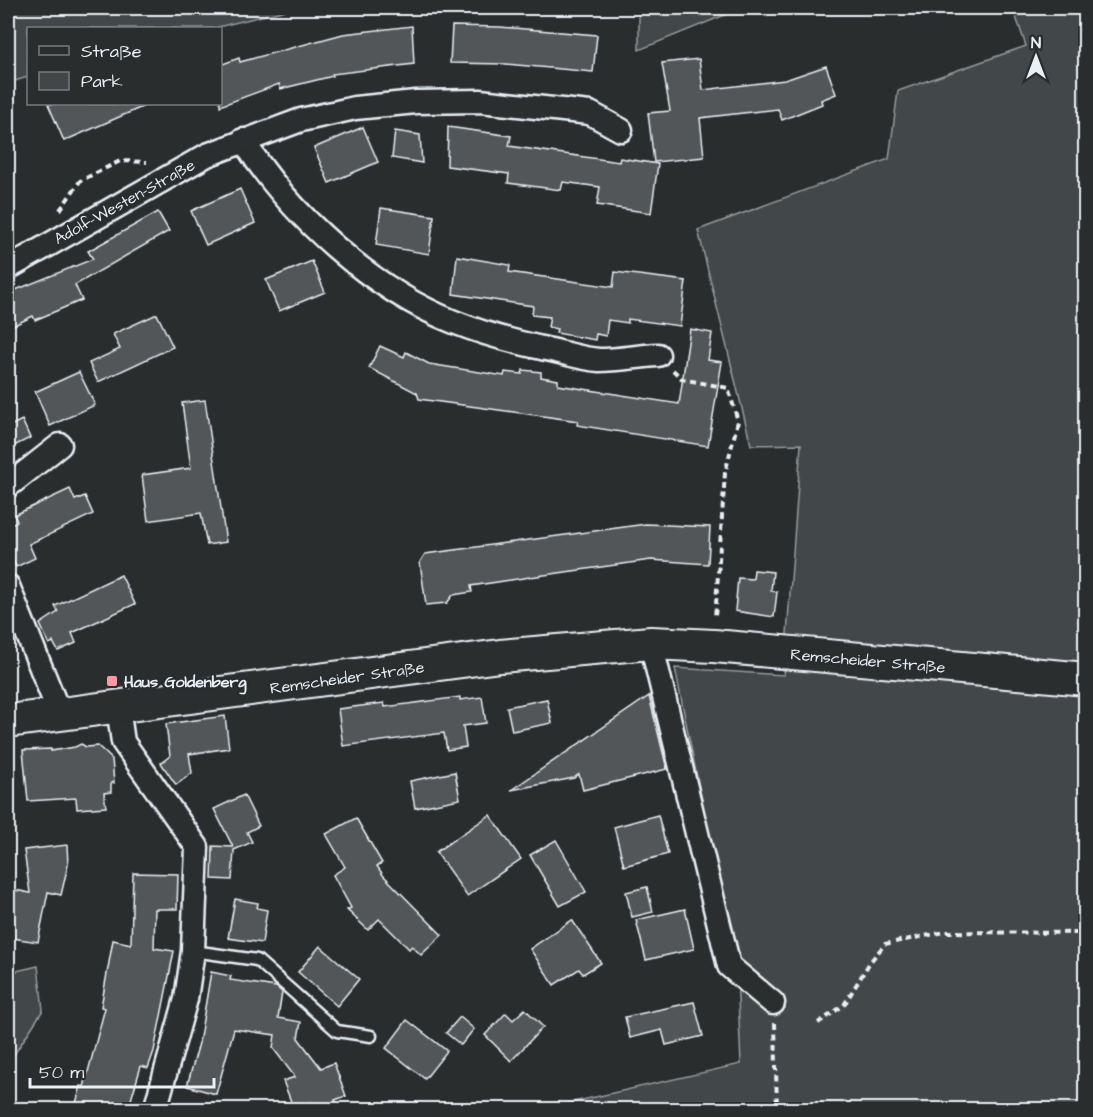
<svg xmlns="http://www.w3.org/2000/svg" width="1093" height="1117" font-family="'Architects Daughter',sans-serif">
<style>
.green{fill:#424648;stroke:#959ca0;stroke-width:1.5}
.building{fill:#535759;stroke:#e8f1f8;stroke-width:1.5}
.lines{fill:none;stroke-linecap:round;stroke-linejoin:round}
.service-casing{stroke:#e8f1f8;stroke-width:15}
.minor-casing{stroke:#e8f1f8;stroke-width:27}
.secondary-casing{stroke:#e8f1f8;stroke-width:36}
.path{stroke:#e8f1f8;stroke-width:4;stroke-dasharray:6 4.5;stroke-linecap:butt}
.service{stroke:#2a2d2e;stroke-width:10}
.minor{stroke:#2a2d2e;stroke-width:22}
.secondary{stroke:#2a2d2e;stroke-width:32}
.poi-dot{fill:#ff9aa2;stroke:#2a2d2e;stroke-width:2}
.labels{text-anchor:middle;stroke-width:5;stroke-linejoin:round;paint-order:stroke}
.street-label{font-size:16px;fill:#e8f1f8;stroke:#2a2d2e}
.poi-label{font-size:16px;font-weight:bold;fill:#e8f1f8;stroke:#2a2d2e;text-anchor:start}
</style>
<rect width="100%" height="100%" fill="#2a2d2e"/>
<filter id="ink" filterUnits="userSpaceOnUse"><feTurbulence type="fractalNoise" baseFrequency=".0167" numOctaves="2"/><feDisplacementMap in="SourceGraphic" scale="12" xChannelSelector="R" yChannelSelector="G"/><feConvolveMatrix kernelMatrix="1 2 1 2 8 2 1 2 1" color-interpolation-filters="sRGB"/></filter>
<g filter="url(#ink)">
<!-- green -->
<g class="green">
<path d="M8 8H294L214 28H28V77L8 83Z"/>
<path d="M639 8H742L639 50Z"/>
<path d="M1013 8H1085V1109L538 1110 741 1064 737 975 675 668 784 675 801 444 751 445 698 230 889 159 898 91 1026 46Z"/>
<path d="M38 966 43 1010 8 1064V973Z"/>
</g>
<!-- building -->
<g class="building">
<path d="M412 26 414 64 332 74 333 76 280 89 279 84 220 106V65L239 58 240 62 343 34Z"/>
<path d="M452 26 500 27 597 35 593 72 506 64 450 63Z"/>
<path d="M699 59 703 90 785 80 826 66 836 94 821 100 822 104 782 120 778 109 700 118 704 157 654 162 648 113 670 111 662 63Z"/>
<path d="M48 104H149L64 141Z"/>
<path d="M363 127 378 162 329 183 314 148Z"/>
<path d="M448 127 511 136 509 146 619 162 620 158 658 164 651 213 597 205 600 187 563 182 561 190 508 183 509 174 447 166Z"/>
<path d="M395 131 420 135 422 163 392 158Z"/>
<path d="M240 189 255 223 206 245 191 211Z"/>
<path d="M381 208 434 216 429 254 376 245Z"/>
<path d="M158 212 169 231 75 285 82 300 35 320 33 316 8 328V293L93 259 88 251Z"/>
<path d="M457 256 510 265 509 272 613 287 615 272 686 281 680 326 628 319V323L608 320 606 336 596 334 595 340 556 333 557 329 548 327 550 317 532 315 533 306 453 294Z"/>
<path d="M312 261 325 292 279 311 266 280Z"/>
<path d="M157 314 173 347 98 382 89 363 120 349 113 334Z"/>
<path d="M690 329 712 333 708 360 722 362 708 446 577 425 578 421 419 399 417 393 369 368 380 346 404 357 406 352 429 364 504 376 505 372 522 374 523 370 541 372V377L558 380V385L679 404Z"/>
<path d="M79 372 95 405 50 426 35 392Z"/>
<path d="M205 400 226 542 207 545 201 513 148 521 142 475 191 468 182 403Z"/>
<path d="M22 420 30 438 8 449V427Z"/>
<path d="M70 489 75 500 85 496 93 514 29 544 35 558 16 567 8 547V526L17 521 14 515Z"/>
<path d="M646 524 710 527 708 564 651 560 530 577 471 586 472 592 453 595 447 603 426 605 420 562 425 554Z"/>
<path d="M754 570 773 572 771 591 777 592 774 617 735 611 738 578 753 579Z"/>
<path d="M121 575 135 604 72 633 76 643 58 651 53 642 49 644 40 624 58 612 55 606Z"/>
<path d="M649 696 667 769 583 790 579 774 574 778 511 790Z"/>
<path d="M460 697V700L482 697 486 723 463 726 466 747 447 750 444 733 343 746 338 709 384 703 385 707Z"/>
<path d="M547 699 552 723 512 731 507 707Z"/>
<path d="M225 716 229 748 189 754 192 773 176 785 161 763 170 756 166 724Z"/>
<path d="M81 744 86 747 98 746 112 759 114 783H111V792L104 793 106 807 77 809 76 798 28 801 23 750 51 749V751L75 747Z"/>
<path d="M455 772 460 799 415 808 410 781Z"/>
<path d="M244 795 259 826 247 832 252 842 234 850 232 880 212 879 213 846 233 847 214 809Z"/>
<path d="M490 815 521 859 467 896 436 852Z"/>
<path d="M658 815 668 854 624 866 614 827Z"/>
<path d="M356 818 382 863 377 866 383 875 442 935 421 955 412 946 409 949 379 919 368 930 347 910 351 908 333 875 345 867 326 834Z"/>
<path d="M556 840 586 892 560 906 530 855Z"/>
<path d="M67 845 68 865 61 895 48 892 38 942 12 938 8 935 10 889 30 893 24 850Z"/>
<path d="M133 873 178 874 177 909H155L154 948 174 951 154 1051 148 1068 141 1066 128 1110H74L81 1086 84 1087 105 1008 101 1007 113 940 131 944Z"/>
<path d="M647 887 653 912 632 917 626 892Z"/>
<path d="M235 899 258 903 257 908 267 910 262 943 228 938Z"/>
<path d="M685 909 694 949 646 960 636 920Z"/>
<path d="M572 920 601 963 583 974 579 969 554 985 530 949Z"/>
<path d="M320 946 359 979 337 1006 298 972Z"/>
<path d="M211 972 231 976 230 980 276 987 282 992 278 1018 301 1022 298 1038 321 1068 334 1063 346 1096 335 1100 339 1110H314L311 1102 294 1109 283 1081 295 1077 273 1048 275 1035 234 1029 216 1094 187 1086 199 1043Z"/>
<path d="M694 1002 703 1036 666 1045 662 1030 630 1038 625 1017Z"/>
<path d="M525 1009 543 1027 511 1061 485 1035 506 1013 513 1020Z"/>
<path d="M460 1017 474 1029 461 1045 446 1033Z"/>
<path d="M407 1020 447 1051 425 1079 386 1048Z"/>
</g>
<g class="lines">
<!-- service casing -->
<g class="service-casing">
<path id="service" d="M193 951 257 960 337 1031 371 1036"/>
</g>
<!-- minor casing -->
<g class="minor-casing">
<g id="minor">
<path d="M243 140C290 215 371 289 454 322 484 334 514 342 546 349 563 352 582 359 599 360 618 360 639 356 658 355"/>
<path d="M8 268 207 155 301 120 355 108 416 102 480 101 590 113 621 130"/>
<path d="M8 486 60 445"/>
<path d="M8 586 60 715"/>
<path d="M651 643 729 966 773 1003"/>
<path d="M118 707 123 742 197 847 193 951 186 999 155 1110"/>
</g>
</g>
<!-- secondary casing -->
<g class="secondary-casing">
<path id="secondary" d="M8 721 500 656 651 643 714 646 1086 679"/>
</g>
<!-- path -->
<g class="path">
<path d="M60 210 80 181 120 161 147 162"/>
<path d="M673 370 682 379 728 388 738 421 725 473 715 618"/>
<path d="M775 1023 777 1110"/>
<path d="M818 1023 844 1005 870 962 885 944 945 932 1086 933"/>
</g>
<!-- service -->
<use href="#service" class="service"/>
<!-- minor -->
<use href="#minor" class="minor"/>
<!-- secondary -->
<use href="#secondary" class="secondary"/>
</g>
</g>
<!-- markers -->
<rect class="poi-dot" x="106" y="675" width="12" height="12" rx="3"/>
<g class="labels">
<!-- street labels -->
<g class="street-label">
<text transform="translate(124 201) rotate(-29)" y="6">Adolf-Westen-Straße</text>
<text transform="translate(868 660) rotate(5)" y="6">Remscheider Straße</text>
<text transform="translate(347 677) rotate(-8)" y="6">Remscheider Straße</text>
</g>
<!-- poi labels -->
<g class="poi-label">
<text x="124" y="687">Haus Goldenberg</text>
</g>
</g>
<!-- margin -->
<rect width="1093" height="1117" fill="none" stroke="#2a2d2e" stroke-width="30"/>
<rect x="15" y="15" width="1063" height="1087" fill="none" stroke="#e8f1f8" stroke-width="2" filter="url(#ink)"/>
<!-- legend -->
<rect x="27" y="27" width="195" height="78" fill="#2a2d2e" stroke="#767b7f" stroke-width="1.5"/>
<rect x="39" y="46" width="30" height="9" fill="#2a2d2e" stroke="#767b7f" stroke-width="1.5"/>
<text x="81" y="57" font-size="18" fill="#e8f1f8">Straße</text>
<rect x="39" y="72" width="30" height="18" fill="#424648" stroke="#767b7f" stroke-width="1.5"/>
<text x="81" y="87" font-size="18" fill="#e8f1f8">Park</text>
<!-- north arrow -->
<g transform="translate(1036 57)" stroke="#2a2d2e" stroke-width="4.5" paint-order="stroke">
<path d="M0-4.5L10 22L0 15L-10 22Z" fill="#e8f1f8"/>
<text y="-9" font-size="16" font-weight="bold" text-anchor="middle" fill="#e8f1f8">N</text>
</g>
<!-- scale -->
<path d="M30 1078v9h184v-9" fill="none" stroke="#e8f1f8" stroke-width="3"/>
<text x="39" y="1078" font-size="18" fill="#e8f1f8" stroke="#2a2d2e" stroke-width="4.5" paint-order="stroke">50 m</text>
</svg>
